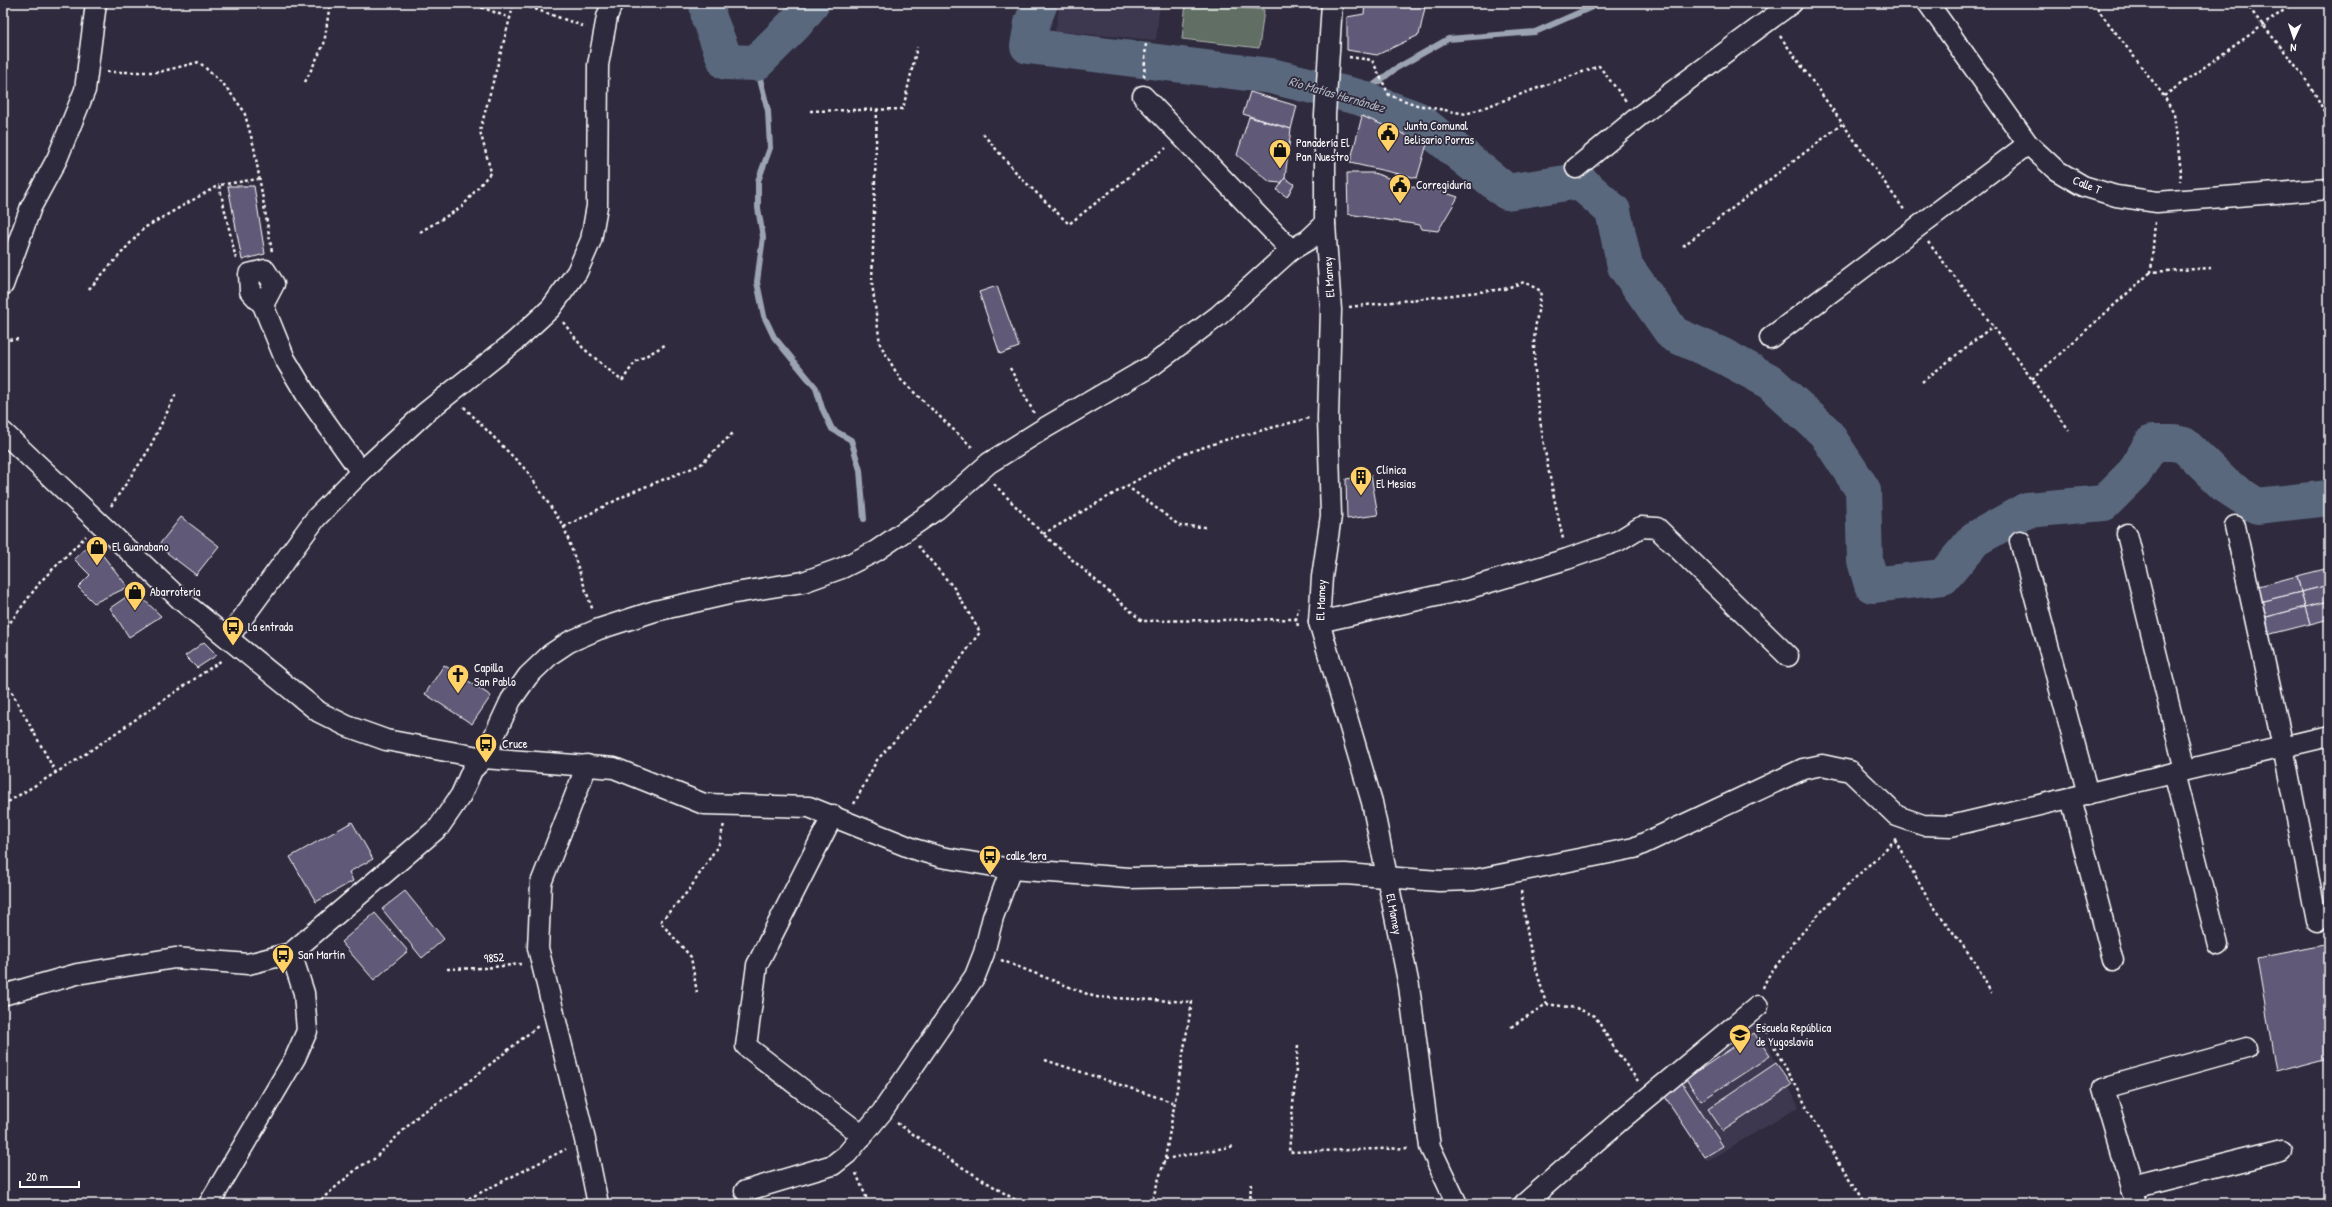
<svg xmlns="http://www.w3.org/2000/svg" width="2332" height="1207" font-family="'Patrick Hand',sans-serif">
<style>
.built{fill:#3e384f}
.green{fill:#606e64;stroke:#b0b6b2}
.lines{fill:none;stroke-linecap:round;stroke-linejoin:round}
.stream{stroke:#9ca4b2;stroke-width:6}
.river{stroke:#5a677e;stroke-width:36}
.building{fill:#605a78;stroke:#fff}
.minor-casing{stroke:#fff;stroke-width:23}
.path{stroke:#fff;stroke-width:2.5;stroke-dasharray:3 3;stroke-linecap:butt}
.minor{stroke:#2f2a3d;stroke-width:20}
.labels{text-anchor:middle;stroke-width:3.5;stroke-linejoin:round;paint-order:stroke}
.poi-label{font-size:12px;fill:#fff;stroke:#2f2a3d;text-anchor:start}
.street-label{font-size:12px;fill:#fff;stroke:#2f2a3d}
.water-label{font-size:13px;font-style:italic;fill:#acb3be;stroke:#2f2a3d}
</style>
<rect width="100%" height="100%" fill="#2f2a3d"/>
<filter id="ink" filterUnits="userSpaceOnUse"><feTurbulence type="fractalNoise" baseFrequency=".025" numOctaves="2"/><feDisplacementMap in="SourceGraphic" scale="8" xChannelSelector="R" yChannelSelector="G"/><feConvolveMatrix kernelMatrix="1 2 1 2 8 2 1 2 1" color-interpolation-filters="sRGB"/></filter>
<g filter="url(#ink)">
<!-- built -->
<g class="built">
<path d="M1060 3H1160L1156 40 1055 31Z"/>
<path d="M1754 1018 1799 1107 1707 1161 1660 1092Z"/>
</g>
<!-- green -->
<path class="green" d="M1186 3H1206L1264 10 1259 48 1182 39Z"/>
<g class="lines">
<!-- stream -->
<g class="stream">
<path d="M756 63 768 111 770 148 758 181V208L763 237 757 282 764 316 774 337 816 388 822 408 832 429 851 440 860 470 864 519"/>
<path d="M1358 97 1395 69 1448 39 1535 32 1601 3"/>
</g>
<!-- river -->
<g class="river">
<path d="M707 3 709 18 726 62 756 63 795 24 812 3"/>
<path d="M1040 3 1032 23 1028 46 1271 76 1358 97 1417 119 1507 192 1579 181 1613 211 1625 266 1673 334 1723 356 1769 381 1825 432 1863 490 1865 561 1872 585 1943 577 1975 539 2027 510 2104 503 2134 473 2152 443H2174L2184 445 2225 485 2257 506 2329 498"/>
</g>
</g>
<!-- building -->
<g class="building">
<path d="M1365 3H1426L1419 35 1377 55 1347 50V17L1364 14Z"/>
<path d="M1250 92 1297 106 1291 129 1243 114Z"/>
<path d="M1362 116 1427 144 1417 178 1350 163Z"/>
<path d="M1249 117 1291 129 1285 178 1281 183 1270 182 1237 155Z"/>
<path d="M1347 173H1374L1425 191 1431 188 1458 197 1438 231 1422 229 1420 225 1348 214Z"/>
<path d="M1285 178 1294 184 1287 197 1277 190Z"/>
<path d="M228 186H254L265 254 242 260Z"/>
<path d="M997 286 1019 347 1000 354 979 292Z"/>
<path d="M1371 475 1378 515 1347 519 1346 479Z"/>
<path d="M181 517 219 546 196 575 158 546Z"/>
<path d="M92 542 128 587 94 603 78 587 90 575 74 559Z"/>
<path d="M2329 568V585L2301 592 2297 576Z"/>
<path d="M2297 576 2301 592 2259 602 2255 587Z"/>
<path d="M2329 585V601L2305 607 2301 592Z"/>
<path d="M135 591 161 616 129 637 110 608Z"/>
<path d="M2301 592 2305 607 2263 618 2259 602Z"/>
<path d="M2329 601V619L2310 624 2305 607Z"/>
<path d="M2305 607 2310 624 2267 635 2263 618Z"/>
<path d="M204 642 217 655 197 668 185 656Z"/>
<path d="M444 665 491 696 472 724 425 694Z"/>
<path d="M352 822 373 859 349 872 353 881 316 902 290 857Z"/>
<path d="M405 891 444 939 422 958 382 909Z"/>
<path d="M375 913 408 951 374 980 341 942Z"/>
<path d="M2329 944V1057L2276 1071 2257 958Z"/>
<path d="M1754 1033 1770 1056 1701 1101 1686 1079Z"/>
<path d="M1776 1063 1792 1085 1723 1131 1708 1109Z"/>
<path d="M1682 1083 1723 1146 1705 1157 1664 1095Z"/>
</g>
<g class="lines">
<!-- minor casing -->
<g class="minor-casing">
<g id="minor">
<path d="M1332 3 1325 115V224L1331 310 1328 418 1331 516 1322 577 1319 622 1372 802 1409 986 1430 1147 1457 1204"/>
<path d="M1928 3 2028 144 2056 170 2083 186 2116 196 2157 202 2329 189"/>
<path d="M1143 96 1291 250"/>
<path d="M1576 168 1638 117 1792 3"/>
<path d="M3 285 31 207 57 159 85 90 96 3"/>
<path d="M263 305 274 284 265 270 249 274 250 291 263 305 285 359 307 396 361 472"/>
<path d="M1770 338 2028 144"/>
<path d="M3 432 182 601 319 712 347 726 386 740 484 758 614 768 704 804 809 807 914 849 941 857 1011 869 1129 878 1345 874 1439 881 1474 880 1634 848 1803 769 1822 765 1850 771 1897 816 1923 825 1951 826 2329 736"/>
<path d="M2235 526 2283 747 2317 921"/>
<path d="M2127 534 2185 770"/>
<path d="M2020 541 2088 794"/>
<path d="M1319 622 1463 590 1567 559 1618 541 1641 527 1657 528 1788 656"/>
<path d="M228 638 316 518 361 472 425 413 514 342 551 308 577 272 591 240 597 206 598 65 607 17 612 3"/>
<path d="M587 765 541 883 538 948 585 1140 598 1204"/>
<path d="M2174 773 2218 945"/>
<path d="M2071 798 2113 960"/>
<path d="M833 815 757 965 746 1046 863 1136"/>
<path d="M3 995 77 974 175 958 248 964 291 953 439 827 461 795 472 770 484 758 511 700 528 676 551 654 569 642 599 629 655 611 729 594 803 582 842 568 876 551 937 509 989 463 1043 429 1153 365 1218 316 1291 250 1308 240 1325 224"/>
<path d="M2132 1188 2281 1151"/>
<path d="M745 1191 833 1165 847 1154 882 1112 975 976 984 953 993 917 1011 869"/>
<path d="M209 1204 295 1058 307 1031 304 993 291 953"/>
<path d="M1524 1204 1622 1119 1758 1006"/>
<path d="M2137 1204 2103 1088 2247 1048"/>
</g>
</g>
<!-- path -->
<g class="path">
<path d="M470 3 510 18"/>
<path d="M518 3 586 27"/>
<path d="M2093 3 2164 96 2174 114 2181 172 2180 181"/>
<path d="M2246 3C2269 37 2327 92 2329 133"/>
<path d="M1780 36 1905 211"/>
<path d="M1349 57 1372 60 1389 95 1417 105 1466 114 1599 66 1626 101"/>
<path d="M107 72H159L199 62 225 86 244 111 254 147 272 252"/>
<path d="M1144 77 1146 42"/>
<path d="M305 82 324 44 330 3"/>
<path d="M2164 96 2294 3"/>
<path d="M877 109 872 283 880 344 900 379 974 449"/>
<path d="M810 111 903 109 917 47"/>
<path d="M983 134 1021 178 1069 224 1166 148"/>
<path d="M2155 222 2151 272 2211 268"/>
<path d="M420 232 462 207 491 172 480 131 514 3"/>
<path d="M1928 242 1993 326 2069 430"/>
<path d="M1683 246 1842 124"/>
<path d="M236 259 219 185 258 179"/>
<path d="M89 289 144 228 219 185"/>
<path d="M1349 307 1504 289 1524 282 1541 291C1539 309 1534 328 1534 346 1535 411 1549 475 1563 539"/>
<path d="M563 322 583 348 622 381 635 362 665 345"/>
<path d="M3 340 21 339"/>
<path d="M1010 368 1034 413"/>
<path d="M2032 379 2151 272"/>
<path d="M1922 382 1993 326"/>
<path d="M464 407 527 471 564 527 593 611"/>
<path d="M994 484 1043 534 1142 621 1296 619"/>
<path d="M1127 486 1181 455 1225 440 1309 418"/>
<path d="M111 506 148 451 177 392"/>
<path d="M564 527 632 492 700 465 734 432"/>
<path d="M1043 534 1127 486 1180 526 1206 527"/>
<path d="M1298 626 1296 619 1298 608"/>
<path d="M3 632 41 581 86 536"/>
<path d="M3 676 56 773"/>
<path d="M854 804 877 760 927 705 980 632 954 588 918 546"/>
<path d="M3 805 75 761 222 660"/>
<path d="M1895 840 1928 899 1976 963 1991 993"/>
<path d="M1521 891 1529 943 1546 1004"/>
<path d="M1001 960 1095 997 1192 1002 1165 1159 1151 1204"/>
<path d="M447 969 484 968 521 964"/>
<path d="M1763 988C1767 976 1775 967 1783 957 1815 913 1856 878 1895 840V837"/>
<path d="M697 993 691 957 660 922 689 890 719 844 724 824"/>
<path d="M1765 1025 1771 1042 1798 1089 1811 1117 1865 1204"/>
<path d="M1511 1027 1546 1004 1576 1008 1595 1016 1616 1051 1638 1081"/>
<path d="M1298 1046 1289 1152 1410 1148"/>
<path d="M1045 1060 1175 1103"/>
<path d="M897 1123 952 1161 1022 1204"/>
<path d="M1165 1159 1235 1146"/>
<path d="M856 1173 869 1204"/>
<path d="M316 1204 359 1167 374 1159 420 1114 458 1090 538 1026"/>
<path d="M458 1204 566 1149"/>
<path d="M1250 1204 1251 1182"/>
</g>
<!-- minor -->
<use href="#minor" class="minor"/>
</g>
</g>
<!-- icons -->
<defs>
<g id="civic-pin" transform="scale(1.15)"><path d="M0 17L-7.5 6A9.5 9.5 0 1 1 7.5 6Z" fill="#ffd166" stroke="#2f2a3d"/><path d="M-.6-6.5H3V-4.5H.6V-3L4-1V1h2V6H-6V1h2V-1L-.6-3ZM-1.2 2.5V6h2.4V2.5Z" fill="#111"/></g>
<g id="shop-pin" transform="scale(1.15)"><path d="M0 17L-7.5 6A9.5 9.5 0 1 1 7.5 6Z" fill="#ffd166" stroke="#2f2a3d"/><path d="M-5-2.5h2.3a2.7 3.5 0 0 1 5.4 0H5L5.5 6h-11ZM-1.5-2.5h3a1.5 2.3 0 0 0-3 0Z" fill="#111"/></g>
<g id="building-pin" transform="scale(1.15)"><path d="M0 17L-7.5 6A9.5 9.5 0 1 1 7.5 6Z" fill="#ffd166" stroke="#2f2a3d"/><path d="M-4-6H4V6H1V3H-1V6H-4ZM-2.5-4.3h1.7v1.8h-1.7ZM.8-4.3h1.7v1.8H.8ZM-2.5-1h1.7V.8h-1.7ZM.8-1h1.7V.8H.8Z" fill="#111"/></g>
<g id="bus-pin" transform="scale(1.15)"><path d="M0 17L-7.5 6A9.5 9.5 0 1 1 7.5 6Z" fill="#ffd166" stroke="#2f2a3d"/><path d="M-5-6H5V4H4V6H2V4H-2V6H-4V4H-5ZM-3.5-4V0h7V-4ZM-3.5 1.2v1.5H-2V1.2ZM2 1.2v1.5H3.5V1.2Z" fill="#111"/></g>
<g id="church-pin" transform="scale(1.15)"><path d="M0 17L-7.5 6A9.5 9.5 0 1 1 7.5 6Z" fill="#ffd166" stroke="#2f2a3d"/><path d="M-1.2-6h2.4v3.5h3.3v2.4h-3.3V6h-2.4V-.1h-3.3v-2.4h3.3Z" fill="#111"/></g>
<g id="school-pin" transform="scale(1.15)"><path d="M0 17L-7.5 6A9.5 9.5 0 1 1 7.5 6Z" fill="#ffd166" stroke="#2f2a3d"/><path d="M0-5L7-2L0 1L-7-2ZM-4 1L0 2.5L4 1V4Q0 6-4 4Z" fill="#111"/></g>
</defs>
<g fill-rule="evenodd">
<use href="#civic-pin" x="1388" y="133"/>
<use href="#shop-pin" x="1280" y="150"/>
<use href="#civic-pin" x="1400" y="185"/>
<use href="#building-pin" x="1361" y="477"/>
<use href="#shop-pin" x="97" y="547"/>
<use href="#shop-pin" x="135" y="592"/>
<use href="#bus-pin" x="233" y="627"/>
<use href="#church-pin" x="458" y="675"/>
<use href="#bus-pin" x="486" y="744"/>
<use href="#bus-pin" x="990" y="856"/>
<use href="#bus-pin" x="283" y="955"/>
<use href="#school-pin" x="1740" y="1035"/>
</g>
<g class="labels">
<!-- poi labels -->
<g class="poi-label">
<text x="1404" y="130">Junta Comunal<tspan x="1404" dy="14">Belisario Porras</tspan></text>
<text x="1296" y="147">Panadería El<tspan x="1296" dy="14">Pan Nuestro</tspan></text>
<text x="1416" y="189">Corregiduría</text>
<text x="1376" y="474">Clínica<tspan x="1376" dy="14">El Mesias</tspan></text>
<text x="112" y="551">El Guanabano</text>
<text x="150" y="596">Abarrotería</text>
<text x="248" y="631">La entrada</text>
<text x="474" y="672">Capilla<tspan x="474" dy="14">San Pablo</tspan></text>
<text x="502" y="748">Cruce</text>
<text x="1006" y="860">calle 1era</text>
<text x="298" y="959">San Martín</text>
<text x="1756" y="1032">Escuela República<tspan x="1756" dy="14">de Yugoslavia</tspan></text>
</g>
<!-- street labels -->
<g class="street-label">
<text transform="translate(2087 185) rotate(22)" y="4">Calle T</text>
<text transform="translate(1329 277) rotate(-94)" y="4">El Mamey</text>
<text transform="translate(1321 600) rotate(-88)" y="4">El Mamey</text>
<text transform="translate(1394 914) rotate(79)" y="4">El Mamey</text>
<text transform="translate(494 958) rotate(-5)" y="4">9852</text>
</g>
<!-- water labels -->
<g class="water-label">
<text transform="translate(1337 94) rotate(16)" y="5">Río Matías Hernández</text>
</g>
</g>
<!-- margin -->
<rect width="2332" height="1207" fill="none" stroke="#2f2a3d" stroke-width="16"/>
<rect x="8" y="8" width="2316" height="1191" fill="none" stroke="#fff" stroke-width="1.5" filter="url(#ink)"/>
<!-- north arrow -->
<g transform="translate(2294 38) rotate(183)" stroke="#2f2a3d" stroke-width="3" paint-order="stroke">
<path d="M0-3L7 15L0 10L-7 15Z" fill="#ffffff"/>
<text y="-6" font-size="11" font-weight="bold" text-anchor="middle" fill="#ffffff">N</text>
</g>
<!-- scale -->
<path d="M20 1181v6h59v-6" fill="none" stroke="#ffffff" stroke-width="2"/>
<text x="26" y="1181" font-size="12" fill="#ffffff" stroke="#2f2a3d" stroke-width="3" paint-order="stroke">20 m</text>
</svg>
